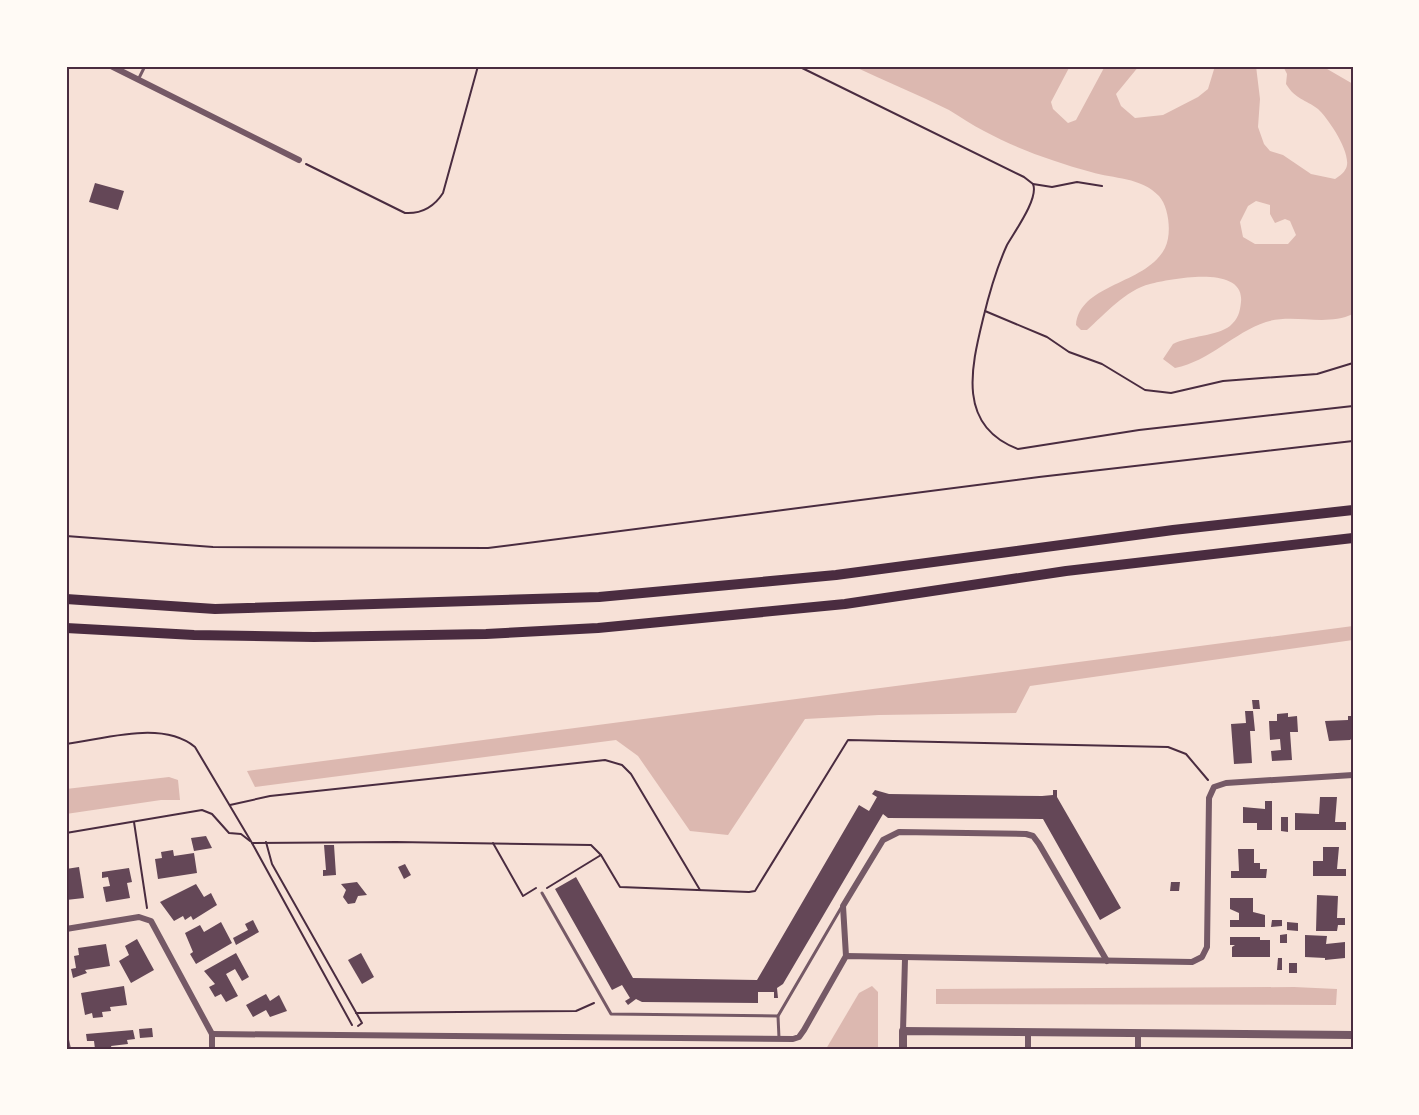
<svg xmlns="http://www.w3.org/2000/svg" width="1419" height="1115" font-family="'Fira Sans Condensed',sans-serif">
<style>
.water{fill:#dcb8b0;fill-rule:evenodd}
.building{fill:#644757}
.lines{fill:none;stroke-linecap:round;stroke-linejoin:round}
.path{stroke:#4a2c40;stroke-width:2}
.service{stroke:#755966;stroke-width:3}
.minor{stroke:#755966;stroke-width:6}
.tertiary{stroke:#755966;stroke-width:8}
.motorway{stroke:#4a2c40;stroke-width:10}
.neatline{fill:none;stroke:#4a2c40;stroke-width:2}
</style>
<rect width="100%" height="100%" fill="#f7e1d7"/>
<!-- water -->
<g class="water">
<path d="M853 66H1070L1051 102 1053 109 1068 123 1076 120 1105 66H1139L1116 94 1121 106 1135 118 1163 115 1198 97 1208 89 1215 66H1256L1260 99 1258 127 1264 144 1270 151 1283 155 1311 174 1335 179C1338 177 1343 174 1345 170 1355 157 1328 118 1318 109 1305 99 1296 100 1286 84L1287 74 1283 66H1322L1353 84V314C1325 327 1294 313 1266 322 1233 333 1210 361 1175 368L1163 359 1173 344C1189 336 1217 336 1230 326 1238 319 1240 312 1241 302 1245 264 1171 279 1150 284 1126 290 1105 314 1087 330H1081L1076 325C1080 283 1146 285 1165 248 1172 234 1169 207 1159 196 1141 177 1114 179 1091 172 1055 162 1017 149 984 131 972 125 961 117 949 110 917 94 885 81 853 66ZM1256 201 1270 205V214L1275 223 1285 219 1290 221 1296 235 1288 244H1255L1243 237 1240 222 1248 206Z"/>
<path d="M1353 626V640L1030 686 1016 713 879 715 805 719 728 835 690 831 638 756 616 740 255 787 247 771Z"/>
<path d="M169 777 178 780 180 800H161L66 814V789Z"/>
<path d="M872 986 878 992V1049H826L859 993Z"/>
<path d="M1294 987 1337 989 1336 1005 936 1004V989Z"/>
</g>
<!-- building -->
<g class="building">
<path d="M95 183 124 191 118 210 89 202Z"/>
<path d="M1252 700H1259L1260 709H1253Z"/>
<path d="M1245 711H1253L1255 731H1250L1252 763 1234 764 1231 724 1246 723Z"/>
<path d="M1288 713V717L1297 716 1298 732H1290L1292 760 1272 761 1271 751 1281 750 1280 739 1270 740 1269 721H1277V714Z"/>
<path d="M1348 716H1353V737L1350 740 1329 741 1325 721 1348 720Z"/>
<path d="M875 790 889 794 1042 796 1053 795V790H1057V797L1121 908 1100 920 1043 819 888 818 883 814 783 984 777 988 778 998H774V992H758V1003L642 1002 636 999 628 1005 625 1001 630 998 622 985 612 990 555 889 576 877 633 978 757 980 859 805 869 811 877 797 872 794Z"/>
<path d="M1320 797H1337L1335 822H1346V830H1295V813L1319 814Z"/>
<path d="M1265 801H1272V830H1257V823H1243V807L1265 809Z"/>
<path d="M1281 817H1288V832L1281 831Z"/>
<path d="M206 836 212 848 194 851 191 838Z"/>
<path d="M324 845H334L336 875 323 876V870H326Z"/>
<path d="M1323 847H1339L1337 869H1346V876H1313V861H1323Z"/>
<path d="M1238 849H1254V863H1260V869H1267L1266 878H1231V871H1239Z"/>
<path d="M173 850 174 856 194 853 197 873 158 879 155 859 162 858 161 852Z"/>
<path d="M405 864 411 875 404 879 398 867Z"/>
<path d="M79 867 84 898 66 900V869Z"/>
<path d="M129 868 132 882 127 883 130 898 106 902 103 887 110 886 108 877 102 878V872Z"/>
<path d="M357 882 367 895 358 896 355 903 348 904 343 897 346 890 341 884Z"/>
<path d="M1171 882H1180L1179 891H1170Z"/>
<path d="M196 884 204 897 211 893 217 905 193 920 191 916 185 920 183 916 174 921 160 902Z"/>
<path d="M1317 895 1338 896 1337 918H1345V925H1338L1337 931H1316Z"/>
<path d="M1230 898H1253V912L1265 915V927H1230V920H1239V913L1230 909Z"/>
<path d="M253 920 259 932 236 945 233 938 248 930 245 924Z"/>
<path d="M1272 920H1282V926L1271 927Z"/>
<path d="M221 922 232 943 196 964 190 954 193 952 185 933 200 925 204 932Z"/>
<path d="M1287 922 1298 923V931L1287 930Z"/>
<path d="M1287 934V943H1280V935Z"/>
<path d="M1305 935 1327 936 1326 944 1345 942V958L1325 960V958L1305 957Z"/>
<path d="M1230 937H1260V940H1270V957H1232V947L1235 945H1230Z"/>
<path d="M137 939 154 970 131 983 119 961 129 955 125 946Z"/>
<path d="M106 944 110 966 85 970 87 973 73 978 71 969 76 968 74 956 79 955 78 948Z"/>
<path d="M236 953 249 977 242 981 235 969 226 974 238 996 226 1002 221 994 215 997 209 987 215 984 204 971Z"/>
<path d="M361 953 374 977 362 984 348 960Z"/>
<path d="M1278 958H1282V970H1277Z"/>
<rect x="1289" y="963" width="8" height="10"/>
<path d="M124 986 127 1005 110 1007 111 1011 102 1012 103 1017 93 1018 92 1013 85 1015 81 993Z"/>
<path d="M266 994 270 1001 279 995 287 1011 270 1017 266 1010 253 1017 246 1005Z"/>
<path d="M152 1028 153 1037 140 1038 139 1029Z"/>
<path d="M133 1030 135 1039 127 1040 128 1044 111 1046 112 1049H95L94 1041H87L86 1034Z"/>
</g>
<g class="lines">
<!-- path -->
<g class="path">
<path d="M798 66 1024 177 1033 184C1039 198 1015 231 1007 245 996 269 989 294 983 319 971 368 957 426 1018 449L1139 430 1353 406"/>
<path d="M306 164 405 213C422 214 434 207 443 193L478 66"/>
<path d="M1033 184 1052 187 1077 182 1102 186"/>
<path d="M985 311 1047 337 1069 352 1102 364 1145 390 1171 393 1223 381 1317 374 1353 363"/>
<path d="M66 536 213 547 488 548 1039 477 1353 441"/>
<path d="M66 744C106 739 162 720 195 747L252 843 352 1025"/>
<path d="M230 805 270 796 605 760 622 765 631 774 700 890"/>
<path d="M134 822 147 908"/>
<path d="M66 833 202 810 212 814 229 833 241 834 250 841"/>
<path d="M266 842 272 864 362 1023 358 1026"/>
<path d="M252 843 396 842 591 845 601 855 620 887 749 892 755 891 758 886 848 740 1168 747 1186 754 1208 780"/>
<path d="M493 843 523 896 536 888"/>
<path d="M547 888 601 855"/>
<path d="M356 1013 576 1011 594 1003"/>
</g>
<!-- service -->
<g class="service">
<path d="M138 80 145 66"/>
<path d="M542 893 611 1014 778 1016"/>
<path d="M779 1038 778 1016 841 908"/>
</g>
<!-- minor -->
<g class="minor">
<path d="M111 66 299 160"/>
<path d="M66 929 139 917 151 921 212 1034V1049"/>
<path d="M846 956 843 906 883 840 899 832 1026 834 1033 836 1039 844 1107 961"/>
<path d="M903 1031 905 959"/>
<path d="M212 1034 793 1039 799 1037 804 1030 846 956 1192 962 1202 957 1207 947 1209 798 1214 787 1226 783 1353 775"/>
<path d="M66 1040 68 1049"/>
<path d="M1028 1049V1032"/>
<path d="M1138 1049V1034"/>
</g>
<!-- tertiary -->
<path class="tertiary" d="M903 1049V1031L1353 1035"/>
<!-- motorway -->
<g class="motorway">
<path d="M66 599 215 609 599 597 836 575 1173 530 1353 510"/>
<path d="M66 628 194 635 314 637 486 634 598 628 845 604 1066 571 1353 538"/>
</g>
</g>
<!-- border -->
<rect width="1419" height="1115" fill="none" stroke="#fffaf5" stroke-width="135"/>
<rect x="68" y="68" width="1284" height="980" class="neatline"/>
</svg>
